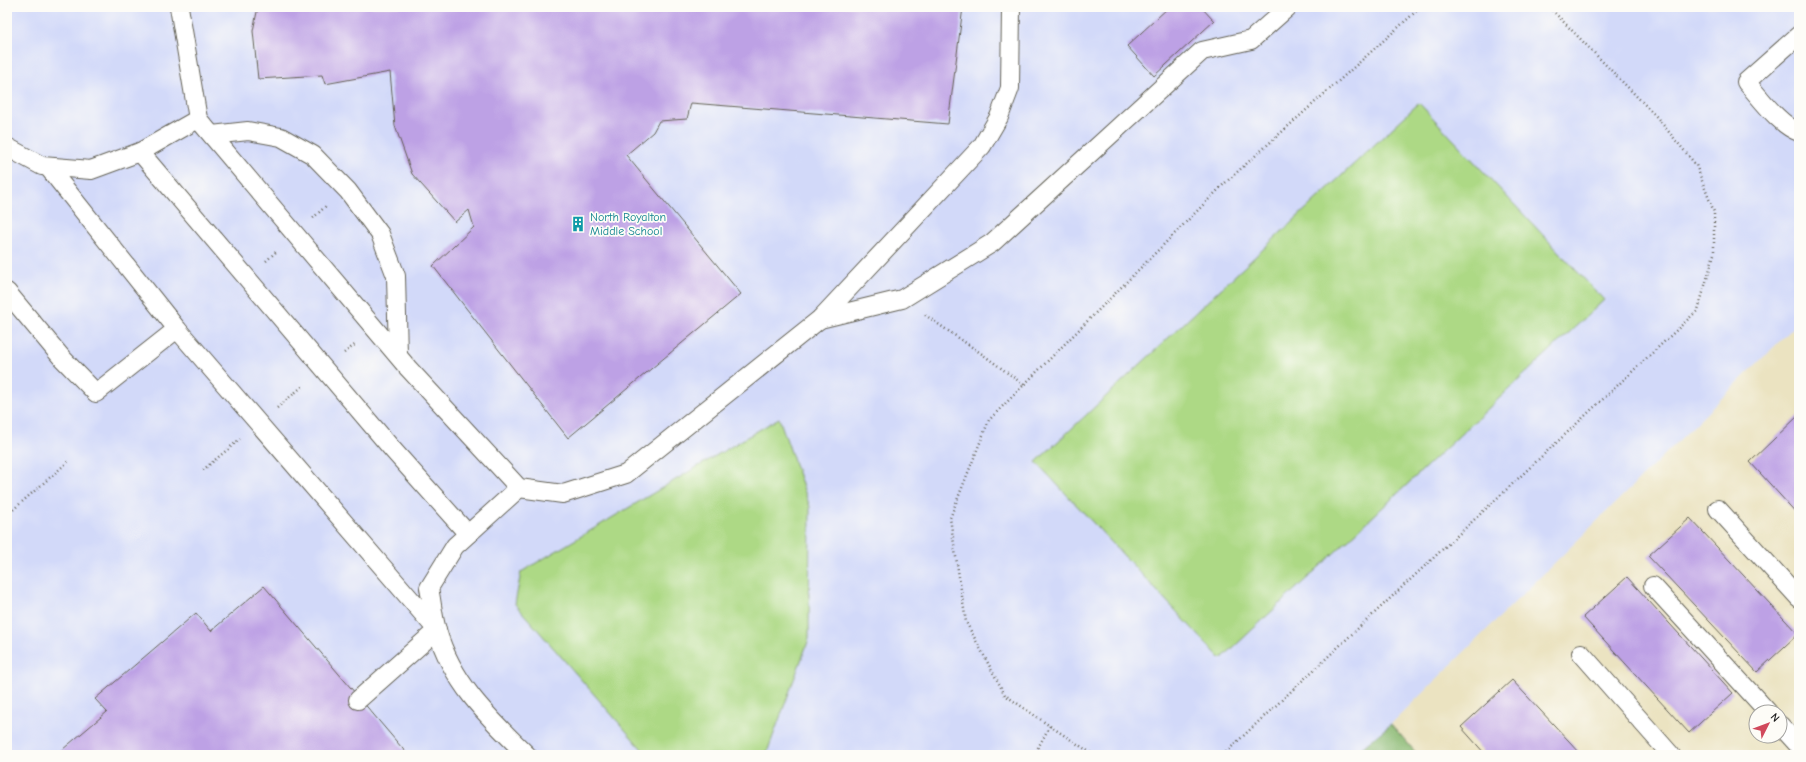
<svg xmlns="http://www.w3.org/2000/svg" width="1806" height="762" font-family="'Comic Neue',sans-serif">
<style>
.built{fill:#d2d9f9}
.green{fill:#add985;stroke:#647a50}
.forest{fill:#8ab972;stroke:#536a47}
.building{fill:#bda1e5}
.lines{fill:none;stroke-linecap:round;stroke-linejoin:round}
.service-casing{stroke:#646256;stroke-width:20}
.path{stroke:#646256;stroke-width:2.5;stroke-dasharray:1 3;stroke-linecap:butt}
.service{stroke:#fff;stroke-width:18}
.labels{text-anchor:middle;stroke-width:3.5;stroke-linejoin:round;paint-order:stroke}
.culture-label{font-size:12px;fill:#0d838f;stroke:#fdfcf7;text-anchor:start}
</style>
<rect width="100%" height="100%" fill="#fdfcf7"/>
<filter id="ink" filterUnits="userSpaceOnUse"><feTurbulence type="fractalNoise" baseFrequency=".025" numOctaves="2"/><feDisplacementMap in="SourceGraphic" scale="8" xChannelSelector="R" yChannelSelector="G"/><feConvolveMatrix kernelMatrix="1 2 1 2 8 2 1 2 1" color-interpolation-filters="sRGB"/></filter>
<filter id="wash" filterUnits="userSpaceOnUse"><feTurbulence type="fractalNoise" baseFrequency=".012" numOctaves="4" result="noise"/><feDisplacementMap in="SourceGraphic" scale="16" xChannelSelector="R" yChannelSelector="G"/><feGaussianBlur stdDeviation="0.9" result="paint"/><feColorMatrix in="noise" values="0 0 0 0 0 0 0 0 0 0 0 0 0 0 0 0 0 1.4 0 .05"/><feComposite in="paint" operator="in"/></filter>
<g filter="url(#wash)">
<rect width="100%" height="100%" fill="#ebe3c1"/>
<!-- built -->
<path class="built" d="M7 7H1799V322L1391 724 1353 755H7Z"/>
<!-- green -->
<g class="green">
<path d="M1419 103 1604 300 1221 659 1036 462Z"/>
<path d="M779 418 810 507 809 639 766 755H647L515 604 521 572Z"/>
</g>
<!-- forest -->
<path class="forest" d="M1391 724 1418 755H1353Z"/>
<g id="blocks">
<!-- building -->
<g class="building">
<path d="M258 7H963L948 124 691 103 687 119 659 121 653 132 626 155 741 294 568 438 433 266 474 227 469 210 455 222 412 174 395 126 390 72 325 84 322 75 258 79 253 31Z"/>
<path d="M1169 7H1201L1214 21 1154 76 1127 46Z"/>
<path d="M1799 415V516L1750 462Z"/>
<path d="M1690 518 1798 634 1757 672 1648 556Z"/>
<path d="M1627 577 1733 693 1689 733 1583 617Z"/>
<path d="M264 586 408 755H56L107 712 95 699 196 613 211 631Z"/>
<path d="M1512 680 1582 755H1486L1461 727Z"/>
</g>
</g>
</g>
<g filter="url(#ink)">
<use href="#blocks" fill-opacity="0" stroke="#646256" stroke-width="1"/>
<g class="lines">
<!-- service casing -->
<g class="service-casing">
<g id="service">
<path d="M179 7 198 119"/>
<path d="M1799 35 1746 82C1760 97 1779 125 1799 132"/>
<path d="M212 135 248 131 281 137 313 155 348 191 380 234 396 276 398 355"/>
<path d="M7 147 42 166 91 170 140 152 198 119 408 368 519 488 563 494 626 474 820 319 982 146 999 117 1010 88 1011 7"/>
<path d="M140 152 393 450 468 534"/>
<path d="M7 292 62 358 96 393 177 329 48 167"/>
<path d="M820 319 902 299 992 243 1202 51 1251 40 1288 7"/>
<path d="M177 329 437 630 358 700"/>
<path d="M519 488 455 546 429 588C432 602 433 617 437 630 452 683 489 718 527 755"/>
<path d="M1718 509 1799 598"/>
<path d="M1653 586 1768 712"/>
<path d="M1581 653 1671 755"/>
<path d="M1780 725 1799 746"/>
</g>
</g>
<!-- path -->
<g class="path">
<path d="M313 218 327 205"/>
<path d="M266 261 277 251"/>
<path d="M925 315 982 354 1024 385"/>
<path d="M344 353 356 344"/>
<path d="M277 408 304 385"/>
<path d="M203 470 240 439"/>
<path d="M7 515 70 460"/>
<path d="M1050 726 1094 755"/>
<path d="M1034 755 1050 726 1005 695 966 622 950 518 989 420 1225 183 1421 7"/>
<path d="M1223 755 1698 310 1714 254V212L1696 165 1655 115 1549 7"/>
</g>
<!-- service -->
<use href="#service" class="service"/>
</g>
</g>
<!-- icons -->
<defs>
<g id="building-bare" transform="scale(1.2)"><path d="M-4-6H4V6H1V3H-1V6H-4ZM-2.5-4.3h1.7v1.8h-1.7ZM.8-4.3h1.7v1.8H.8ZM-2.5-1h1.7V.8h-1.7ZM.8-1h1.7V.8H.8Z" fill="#0f9aa8" stroke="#fdfcf7" stroke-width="2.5" paint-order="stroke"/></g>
</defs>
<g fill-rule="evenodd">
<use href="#building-bare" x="578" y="224"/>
</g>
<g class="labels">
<!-- culture labels -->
<g class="culture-label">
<text x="590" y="221">North Royalton<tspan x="590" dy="14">Middle School</tspan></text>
</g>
</g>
<!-- margin -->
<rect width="1806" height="762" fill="none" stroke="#fdfcf7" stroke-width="24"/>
<!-- north arrow -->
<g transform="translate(1768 724) rotate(48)"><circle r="19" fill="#fdfcf7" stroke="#a3a29f"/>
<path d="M0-3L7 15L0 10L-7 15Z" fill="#d1495b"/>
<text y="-6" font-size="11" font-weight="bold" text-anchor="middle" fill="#1c1c1c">N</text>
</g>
</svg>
